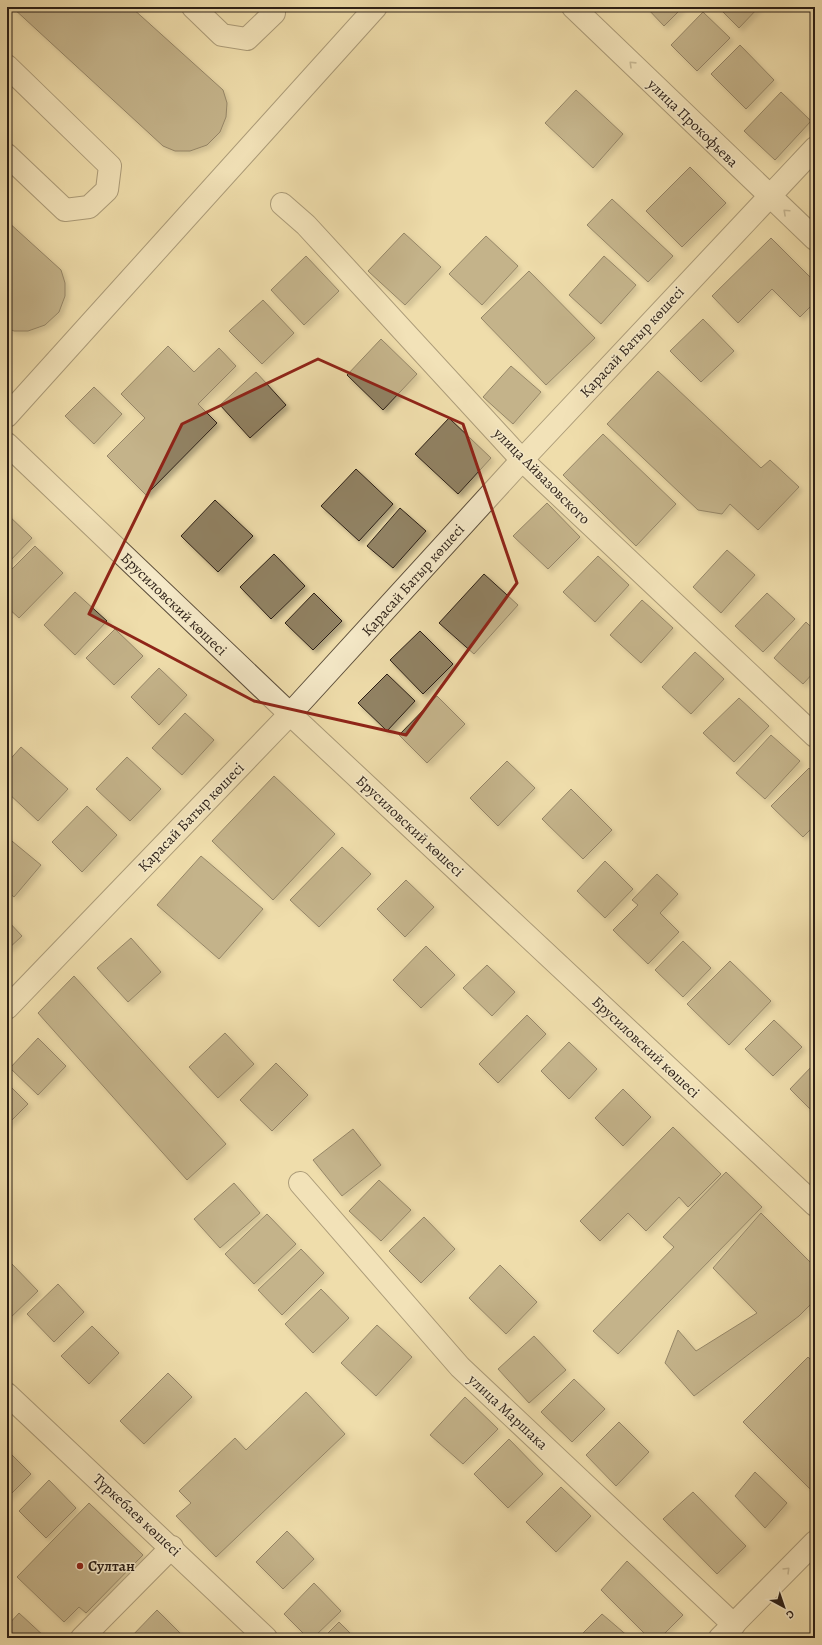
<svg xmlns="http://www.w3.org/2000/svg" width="822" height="1645" font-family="Alegreya,serif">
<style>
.building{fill:#918263;stroke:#2b1f16;filter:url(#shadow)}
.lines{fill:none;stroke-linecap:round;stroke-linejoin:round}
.minor-casing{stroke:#5c4e3b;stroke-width:24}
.minor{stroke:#f5e9c8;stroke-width:22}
.oneway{stroke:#9a8e78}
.marked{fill:none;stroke:#8f2418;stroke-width:3;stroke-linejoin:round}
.poi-dot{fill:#8f2418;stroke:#f5e9c8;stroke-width:1.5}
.labels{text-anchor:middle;stroke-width:3;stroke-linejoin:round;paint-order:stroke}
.street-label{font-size:15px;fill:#2b1f16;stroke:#f5e9c8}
.poi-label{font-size:15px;font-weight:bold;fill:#2b1f16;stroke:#f5e9c8;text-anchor:start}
</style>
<defs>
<filter id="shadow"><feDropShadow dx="3.5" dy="3.5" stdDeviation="2" flood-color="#0004"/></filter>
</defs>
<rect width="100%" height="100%" fill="#efddab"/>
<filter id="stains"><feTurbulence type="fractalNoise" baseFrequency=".005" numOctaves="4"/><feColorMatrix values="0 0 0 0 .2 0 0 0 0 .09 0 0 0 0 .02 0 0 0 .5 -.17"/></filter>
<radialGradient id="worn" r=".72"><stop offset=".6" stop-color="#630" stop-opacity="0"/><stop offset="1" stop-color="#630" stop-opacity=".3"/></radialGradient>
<!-- building -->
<g class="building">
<path d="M12 7H131L223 90 227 103 226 117 220 132 207 145 190 151H175L163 146Z"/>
<path d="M646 7H683L664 26Z"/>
<path d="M718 7H759L739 28Z"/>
<path d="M703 12 730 38 697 71 671 45Z"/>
<path d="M740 45 774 80 746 109 711 74Z"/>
<path d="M576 90 623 134 593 168 545 123Z"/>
<path d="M781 92 811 121 775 160 744 131Z"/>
<path d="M690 167 726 203 682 247 646 211Z"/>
<path d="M612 199 673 256 648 282 587 225Z"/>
<path d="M7 221 61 270 65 283V296L59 312 45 325 28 331H14L7 328Z"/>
<path d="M404 233 441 267 405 305 368 271Z"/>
<path d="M486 236 518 266 482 305 449 274Z"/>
<path d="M771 238 815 282V302L800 317 772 289 738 323 712 296Z"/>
<path d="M306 256 339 291 304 325 271 290Z"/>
<path d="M604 256 636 285 601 324 569 295Z"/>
<path d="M529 271 595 338 546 385 481 318Z"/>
<path d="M263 300 294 333 262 364 229 331Z"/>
<path d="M703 319 734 351 701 382 670 351Z"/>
<path d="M381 339 417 374 383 410 347 375Z"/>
<path d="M168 346 194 372 219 348 236 366 198 404 217 423 146 495 107 456 145 418 121 394Z"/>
<path d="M511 366 541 392 513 424 483 397Z"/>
<path d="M658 371 761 468 770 460 799 487 758 530 730 504 722 514 698 510 607 424Z"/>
<path d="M256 372 286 405 250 438 220 405Z"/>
<path d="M94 387 122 414 94 444 65 416Z"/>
<path d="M449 418 491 458 458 494 415 454Z"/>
<path d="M603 434 676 504 636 546 563 475Z"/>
<path d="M356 469 393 504 359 541 321 506Z"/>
<path d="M215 500 253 536 218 572 181 536Z"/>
<path d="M547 503 580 537 548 569 513 536Z"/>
<path d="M400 508 426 531 393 568 367 546Z"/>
<path d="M7 514 32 538 7 564Z"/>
<path d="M35 546 63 573 19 618 7 607V574Z"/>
<path d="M727 550 755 575 721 613 693 587Z"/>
<path d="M274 554 305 586 271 619 240 587Z"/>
<path d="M598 556 629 585 595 622 563 592Z"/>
<path d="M484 574 518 605 474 654 439 623Z"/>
<path d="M75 592 107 621 75 655 44 625Z"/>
<path d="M314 593 342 621 313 650 285 623Z"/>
<path d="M767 593 795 619 763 652 735 626Z"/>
<path d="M642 600 673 628 641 663 610 635Z"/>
<path d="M806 622 815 631V671L803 684 774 658Z"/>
<path d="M115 629 143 656 114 685 86 658Z"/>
<path d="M420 631 453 664 423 694 390 660Z"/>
<path d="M695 652 724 679 691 714 662 687Z"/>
<path d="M159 668 187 695 159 725 131 697Z"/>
<path d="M387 674 415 701 387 731 358 703Z"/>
<path d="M437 696 465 724 427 763 399 735Z"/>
<path d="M739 698 769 726 734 762 703 733Z"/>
<path d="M185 713 214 740 182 775 152 748Z"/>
<path d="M771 735 800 761 765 799 736 773Z"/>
<path d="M21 747 68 789 38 821 7 792V763Z"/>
<path d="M127 757 161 789 130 821 96 789Z"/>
<path d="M507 761 535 788 498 826 470 798Z"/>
<path d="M809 768 815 775V825L803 837 771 806Z"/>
<path d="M274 776 335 834 273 900 212 841Z"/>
<path d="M571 789 612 830 583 859 542 819Z"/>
<path d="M87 806 117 835 82 872 52 842Z"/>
<path d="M7 837 41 865 14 897 7 891Z"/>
<path d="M342 847 371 874 319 927 290 900Z"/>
<path d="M201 856 263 909 219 959 157 905Z"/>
<path d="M605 861 633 889 605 918 577 891Z"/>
<path d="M657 874 678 894 660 913 679 932 648 964 613 930 638 905 632 900Z"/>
<path d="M406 880 434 907 405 937 377 909Z"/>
<path d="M7 920 22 936 7 950Z"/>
<path d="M131 938 161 972 128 1002 97 968Z"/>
<path d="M683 941 711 968 683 997 655 970Z"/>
<path d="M426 946 455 975 421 1008 393 980Z"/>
<path d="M730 961 771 1001 729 1045 687 1004Z"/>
<path d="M487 965 515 992 492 1016 463 988Z"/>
<path d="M74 976 226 1144 187 1180 38 1013Z"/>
<path d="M527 1015 546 1034 498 1083 479 1064Z"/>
<path d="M774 1020 802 1047 773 1076 745 1049Z"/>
<path d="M225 1033 254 1064 218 1098 189 1067Z"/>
<path d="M38 1038 66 1066 38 1095 10 1068Z"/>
<path d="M569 1042 597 1069 569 1099 541 1071Z"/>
<path d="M276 1063 308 1095 272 1131 240 1100Z"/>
<path d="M815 1063V1114L790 1089Z"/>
<path d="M7 1083 28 1104 7 1125Z"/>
<path d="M623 1089 651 1117 623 1146 595 1118Z"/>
<path d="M673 1127 721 1174 688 1207 679 1197 646 1231 628 1213 600 1241 580 1221Z"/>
<path d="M353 1129 381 1165 342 1196 313 1160Z"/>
<path d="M726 1172 762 1207 618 1354 593 1331 674 1247 663 1237Z"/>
<path d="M379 1180 411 1210 381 1241 349 1211Z"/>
<path d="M234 1183 260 1213 220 1248 194 1219Z"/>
<path d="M761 1213 815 1267V1300L799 1316 694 1396 665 1363 678 1330 696 1351 757 1313 713 1268Z"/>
<path d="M267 1214 296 1244 254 1284 225 1254Z"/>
<path d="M424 1217 455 1249 421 1283 389 1251Z"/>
<path d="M301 1249 324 1273 282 1315 258 1290Z"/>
<path d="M11 1263 38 1291 7 1321V1267Z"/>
<path d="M500 1265 537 1302 506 1334 469 1298Z"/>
<path d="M58 1284 84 1312 54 1342 27 1314Z"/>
<path d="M321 1289 349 1318 313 1353 285 1324Z"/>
<path d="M377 1325 412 1357 376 1396 341 1363Z"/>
<path d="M92 1326 119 1353 89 1384 61 1356Z"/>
<path d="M534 1336 566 1370 529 1403 498 1369Z"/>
<path d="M808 1357 815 1364V1488L812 1491 743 1422Z"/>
<path d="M168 1373 192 1397 144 1444 120 1421Z"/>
<path d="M574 1379 605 1409 572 1442 541 1412Z"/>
<path d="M306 1392 345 1434 216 1557 176 1516 191 1503 179 1491 235 1438 246 1450Z"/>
<path d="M465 1397 498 1429 463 1464 430 1435Z"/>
<path d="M619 1422 649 1452 616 1486 586 1455Z"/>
<path d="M509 1439 543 1474 508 1508 474 1474Z"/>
<path d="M7 1450 31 1474 7 1498Z"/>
<path d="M755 1472 787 1503 765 1528 735 1496Z"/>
<path d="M49 1480 76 1508 46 1538 19 1511Z"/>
<path d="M561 1487 591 1516 556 1552 526 1522Z"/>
<path d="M693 1492 746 1546 717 1574 663 1519Z"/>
<path d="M89 1503 143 1555 86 1613 79 1607 64 1622 17 1577Z"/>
<path d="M287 1531 314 1559 283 1589 256 1562Z"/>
<path d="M627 1561 683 1615 660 1638H649L601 1590Z"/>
<path d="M314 1583 341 1611 313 1638H308L284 1614Z"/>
<path d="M157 1610 185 1638H130Z"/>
<path d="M19 1613 46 1638H7V1626Z"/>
<path d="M602 1614 630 1638H578Z"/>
<path d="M339 1622 355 1638H323Z"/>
</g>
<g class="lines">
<!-- minor casing -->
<g class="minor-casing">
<g id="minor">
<path d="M193 7 222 35 247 39 274 13V7"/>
<path d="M573 7 815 239"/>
<path d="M7 66 110 166 107 190 89 207 65 210 7 155"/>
<path d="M282 204 306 225 522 460 815 736"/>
<path d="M7 416 376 7"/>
<path d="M7 444 290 714 815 1205"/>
<path d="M7 1008 290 714 522 460 815 148"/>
<path d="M300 1183 460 1367 734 1625"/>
<path d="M7 1394 266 1638"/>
<path d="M82 1638 172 1547"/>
<path d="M720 1638 815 1542"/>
</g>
</g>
<!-- minor -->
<use href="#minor" class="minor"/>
</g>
<!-- one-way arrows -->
<defs><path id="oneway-chevron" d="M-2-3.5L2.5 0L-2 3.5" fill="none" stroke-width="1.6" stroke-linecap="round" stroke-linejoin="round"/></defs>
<g class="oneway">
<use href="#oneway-chevron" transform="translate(632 64) rotate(-136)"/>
<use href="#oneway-chevron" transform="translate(786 212) rotate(-137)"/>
<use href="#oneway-chevron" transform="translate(787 1570) rotate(-45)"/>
</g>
<!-- marked area -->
<path d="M0 0H822V1645H0ZM318 359 463 424 517 583 406 735 254 701 89 614 182 424Z" fill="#efddab" fill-opacity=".55" fill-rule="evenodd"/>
<path class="marked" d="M318 359 463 424 517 583 406 735 254 701 89 614 182 424Z"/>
<!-- markers -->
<circle class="poi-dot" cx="80" cy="1566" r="4"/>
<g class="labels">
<!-- street labels -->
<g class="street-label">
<text transform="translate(693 123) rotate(44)" y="5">улица Прокофьева</text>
<text transform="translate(632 342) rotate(-47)" y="5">Қарасай Батыр көшесі</text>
<text transform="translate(542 476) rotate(45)" y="5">улица Айвазовского</text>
<text transform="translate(413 580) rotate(-48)" y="5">Қарасай Батыр көшесі</text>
<text transform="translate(174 604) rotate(44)" y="5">Брусиловский көшесі</text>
<text transform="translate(191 817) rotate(-46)" y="5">Қарасай Батыр көшесі</text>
<text transform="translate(410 826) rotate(43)" y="5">Брусиловский көшесі</text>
<text transform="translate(646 1047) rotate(43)" y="5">Брусиловский көшесі</text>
<text transform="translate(508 1412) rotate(43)" y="5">улица Маршака</text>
<text transform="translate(137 1515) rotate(43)" y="5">Түркебаев көшесі</text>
</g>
<!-- poi labels -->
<g class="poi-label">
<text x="88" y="1571">Султан</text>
</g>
</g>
<!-- margin -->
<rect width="822" height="1645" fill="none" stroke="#efddab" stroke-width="24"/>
<rect x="8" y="8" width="806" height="1629" fill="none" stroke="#2b1f16" stroke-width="2"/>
<rect x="12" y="12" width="798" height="1621" fill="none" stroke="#2b1f16"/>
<!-- north arrow -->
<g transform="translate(784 1607) rotate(140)" stroke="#f5e9c8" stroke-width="3" paint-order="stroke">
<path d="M0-3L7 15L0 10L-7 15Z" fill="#2b1f16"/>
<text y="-6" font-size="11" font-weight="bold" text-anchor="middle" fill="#2b1f16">С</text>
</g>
<rect width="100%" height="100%" filter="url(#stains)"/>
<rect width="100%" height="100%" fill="url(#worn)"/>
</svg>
